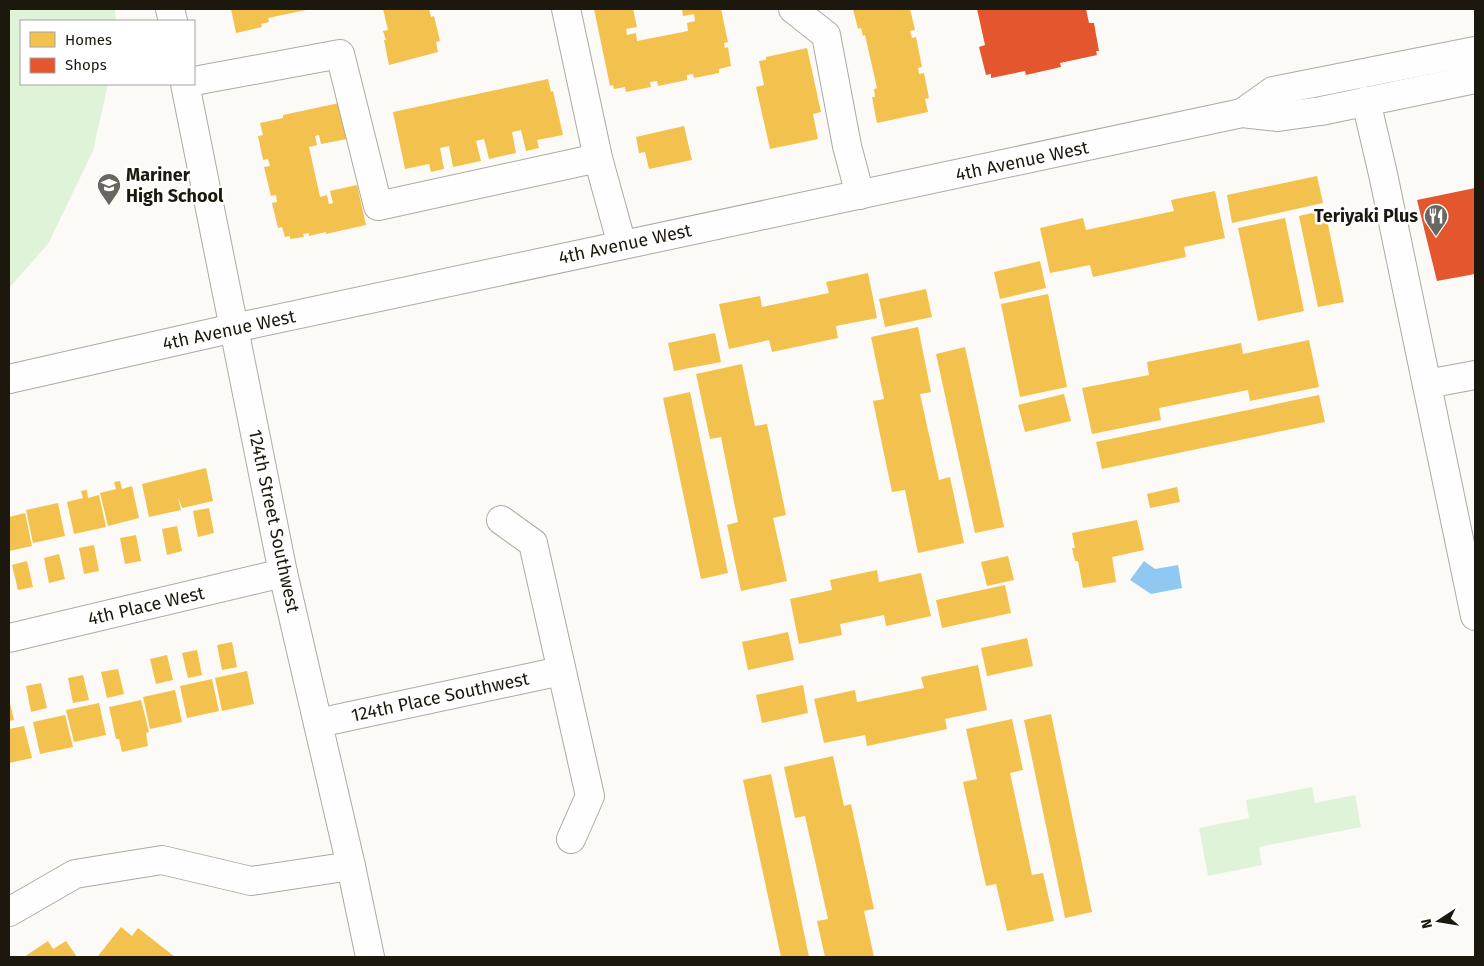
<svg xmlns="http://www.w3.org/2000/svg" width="1484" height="966" font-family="'Fira Sans',sans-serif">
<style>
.green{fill:#dff3d9}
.water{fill:#8fc9f2}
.homes{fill:#f2c14e}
.shops{fill:#e4572e}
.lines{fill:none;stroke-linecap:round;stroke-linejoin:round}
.minor-casing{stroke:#adaaa4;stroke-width:30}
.tertiary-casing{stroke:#adaaa4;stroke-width:30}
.minor{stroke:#fffefe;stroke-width:28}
.tertiary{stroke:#fffefe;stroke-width:28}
.labels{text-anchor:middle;stroke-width:5;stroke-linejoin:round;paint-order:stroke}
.street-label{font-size:18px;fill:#1c180e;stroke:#fff}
.poi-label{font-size:18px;font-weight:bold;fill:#1c180e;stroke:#fff;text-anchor:start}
</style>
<rect width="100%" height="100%" fill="#fcfaf7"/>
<!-- green -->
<g class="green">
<path d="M9 9H115L116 21H21V84H108L93 151 48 244 9 288Z"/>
<path d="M1312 787 1315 803 1355 795 1361 827 1259 847 1262 865 1208 876 1199 828 1249 818 1246 800Z"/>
</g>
<!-- water -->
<path class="water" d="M1144 561 1155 569 1178 565 1182 588 1151 594 1130 580Z"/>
<!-- homes -->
<g class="homes">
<path d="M231 9H306V10L268 18 269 22 261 24 262 27 236 33Z"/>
<path d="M383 9H429L431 17 434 16 440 41 436 42 438 52 389 65 384 40H386L383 31 388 30Z"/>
<path d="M594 9H633L637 27 626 29 627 35 636 33 637 41 688 31 687 23 695 21 694 14 683 16 682 9H721L728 42 724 43 725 48 728 47 731 66 719 69V73L694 78 693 74 687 75V80L658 86 657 81 650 82 651 87 626 92 625 87 614 89 613 85 610 86Z"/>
<path d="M853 9H910L915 30 910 31 912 38 916 37 922 67 918 68 919 74 924 73 929 98 925 99 928 112 877 123 872 97H875L874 89 877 88 865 35 863 36 861 28 858 29Z"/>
<path d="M807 48 821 112 813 114 818 139 770 149 756 87 764 85 759 61 766 60V57Z"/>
<path d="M548 79 551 92 553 91 563 135 537 140 539 148 526 151 521 130 512 132 516 153 489 159 484 139 476 141 481 161 453 167 449 146 440 148 444 169 431 172 429 164 405 169 393 112Z"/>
<path d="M339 103 347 139 321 144 319 135 315 136 317 145 309 147 320 197 327 195 329 204 333 203 330 191 357 185 366 225 326 234V232L309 236V233L303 234 304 237 290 239V236L285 237 282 227 278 228 272 203 277 202 276 195 271 196 264 167 270 166 268 159 263 160 258 136 263 135 260 123 283 118V115Z"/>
<path d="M684 126 692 160 649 169 645 152 639 153 636 137Z"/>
<path d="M1317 176 1323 203 1232 223 1227 195Z"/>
<path d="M1215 191 1225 238 1184 247 1186 257 1093 277 1090 265 1050 273 1040 228 1083 218 1086 230 1174 211 1171 200Z"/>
<path d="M1325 210 1344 302 1318 307 1299 216Z"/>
<path d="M1285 218 1304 311 1258 321 1238 228Z"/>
<path d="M1040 261 1046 288 1000 299 994 272Z"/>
<path d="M868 273 877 318 836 326 838 338 772 352 769 340 729 349 719 304 760 296 762 307 829 293 826 282Z"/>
<path d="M926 289 932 317 885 327 879 299Z"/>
<path d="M1048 294 1067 387 1020 397 1001 304Z"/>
<path d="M918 327 931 392 920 394 939 480 950 477 964 543 918 553 905 490 892 492 873 401 884 399 871 337Z"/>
<path d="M715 333 721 362 674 371 668 343Z"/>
<path d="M1309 340 1319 387 1250 401 1248 390 1159 408 1161 420 1092 434 1082 388 1149 375 1147 362 1241 343 1243 354Z"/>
<path d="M965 347 1004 527 975 533 936 354Z"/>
<path d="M742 364 755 426 767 424 786 515 773 518 787 581 741 591 727 525 738 522 721 437 710 439 696 374Z"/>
<path d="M690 392 728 573 701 579 663 398Z"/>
<path d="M1064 394 1071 421 1025 432 1018 405Z"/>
<path d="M1319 395 1325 422 1102 469 1096 442Z"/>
<path d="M206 468 213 501 182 508 178 497 181 510 149 517 142 484Z"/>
<path d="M120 481 122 489 132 486 139 518 108 526 100 493 116 489 114 482Z"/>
<path d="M1177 487 1180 502 1150 508 1147 494Z"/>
<path d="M87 490 88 498 99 495 106 527 74 534 67 502 83 498 81 491Z"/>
<path d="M58 503 65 536 33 543 26 510Z"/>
<path d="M209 508 214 533 198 537 193 511Z"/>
<path d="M25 513 32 546 9 551V517Z"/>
<path d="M1137 520 1144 550 1112 557 1116 582 1083 588 1078 561H1075L1072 548H1075L1072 533Z"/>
<path d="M177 526 182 551 167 555 162 529Z"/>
<path d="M136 535 141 561 125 564 120 538Z"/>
<path d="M94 545 99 571 84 574 79 548Z"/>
<path d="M59 554 65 579 49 583 44 558Z"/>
<path d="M1008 556 1014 580 987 586 981 562Z"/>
<path d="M27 561 33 587 18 590 12 565Z"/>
<path d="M877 570 879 582 921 573 931 616 886 626 884 615 840 624 842 635 799 644 790 599 832 590 830 580Z"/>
<path d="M1005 585 1011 613 942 628 936 600Z"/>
<path d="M788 632 794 660 748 670 742 642Z"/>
<path d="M1027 638 1033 666 987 676 981 648Z"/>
<path d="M232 642 237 667 222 670 217 645Z"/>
<path d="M197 650 202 675 188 678 182 653Z"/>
<path d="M167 655 173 680 156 684 150 659Z"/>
<path d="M978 665 987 710 945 719 947 729 867 746 865 735 824 743 814 699 855 690 857 702 924 688 921 677Z"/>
<path d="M118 669 124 694 107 698 101 672Z"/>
<path d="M247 671 254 704 222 711 215 678Z"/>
<path d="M83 675 89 700 73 703 68 678Z"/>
<path d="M212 679 219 711 187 718 180 686Z"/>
<path d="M41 683 47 708 31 712 26 686Z"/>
<path d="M803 685 808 713 762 723 756 695Z"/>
<path d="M175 690 182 722 150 729 143 697Z"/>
<path d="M9 699 14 720 9 721Z"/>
<path d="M141 700 149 732 146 733 148 746 122 752 119 739H116L109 707Z"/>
<path d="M99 703 106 735 74 742 66 710Z"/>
<path d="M1051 714 1092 912 1065 918 1024 720Z"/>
<path d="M65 715 73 747 40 754 33 722Z"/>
<path d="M1012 719 1023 770 1010 773 1032 875 1043 873 1054 921 1007 931 996 884 986 886 963 782 977 779 966 729Z"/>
<path d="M24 726 32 758 9 763V729Z"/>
<path d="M833 756 844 806 851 804 874 909 864 911 874 957H825L817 921 828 919 805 816 795 818 784 767Z"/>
<path d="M771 774 809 957H781L743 780Z"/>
<path d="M121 927 132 936 138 928 175 957H100L98 956Z"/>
<path d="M48 941 53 949 66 941 77 957H24Z"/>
</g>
<!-- shops -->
<g class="shops">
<path d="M977 9H1086L1089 23H1094L1099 51H1096L1097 55 1060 63 1061 67 1026 75 1025 71 991 78V74L986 75 979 47 985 45Z"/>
<path d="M1475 188V274L1437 281 1417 200Z"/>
</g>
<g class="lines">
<!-- minor casing -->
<g class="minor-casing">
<g id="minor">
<path d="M793 9 826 35 847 146 860 195"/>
<path d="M194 81 340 54 378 206 598 158 566 9"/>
<path d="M1366 101 1383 174 1475 616"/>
<path d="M598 158 622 245"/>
<path d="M1427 384 1475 375"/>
<path d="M501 520 533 543 590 796 571 839"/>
<path d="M9 638 283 573"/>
<path d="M318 723 561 671"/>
<path d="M9 912 75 874 162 860 251 881 351 866"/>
</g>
</g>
<!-- tertiary casing -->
<g class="tertiary-casing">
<g id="tertiary">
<path d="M170 9 173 21"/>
<path d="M185 84 283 573 351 866 370 957"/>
<path d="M1242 113 1273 91 1475 51"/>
<path d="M9 379 234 328 1242 113 1278 117 1321 111 1475 79"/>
</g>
</g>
<!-- minor -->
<use href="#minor" class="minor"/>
<!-- tertiary -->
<use href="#tertiary" class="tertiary"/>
</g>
<!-- icons -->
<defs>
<g id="school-pin" transform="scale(1.25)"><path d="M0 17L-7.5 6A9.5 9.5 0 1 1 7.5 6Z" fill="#6a6760" stroke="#fff"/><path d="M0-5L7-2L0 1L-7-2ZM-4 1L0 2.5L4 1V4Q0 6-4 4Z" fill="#fff"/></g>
<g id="restaurant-pin" transform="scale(1.25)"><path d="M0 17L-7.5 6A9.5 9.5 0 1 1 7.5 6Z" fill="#6a6760" stroke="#fff"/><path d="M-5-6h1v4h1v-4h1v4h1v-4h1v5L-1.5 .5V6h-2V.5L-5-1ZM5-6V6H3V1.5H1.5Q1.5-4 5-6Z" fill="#fff"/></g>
</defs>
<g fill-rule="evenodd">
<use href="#school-pin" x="109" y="185"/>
<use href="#restaurant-pin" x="1436" y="216"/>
</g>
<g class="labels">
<!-- street labels -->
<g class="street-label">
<text transform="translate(1022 161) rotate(-12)" y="6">4th Avenue West</text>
<text transform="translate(625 244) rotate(-12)" y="6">4th Avenue West</text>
<text transform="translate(229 330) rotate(-12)" y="6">4th Avenue West</text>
<text transform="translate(274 521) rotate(78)" y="6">124th Street Southwest</text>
<text transform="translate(146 606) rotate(-13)" y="6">4th Place West</text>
<text transform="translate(440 697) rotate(-12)" y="6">124th Place Southwest</text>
</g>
<!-- poi labels -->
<g class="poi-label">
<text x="126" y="181">Mariner<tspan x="126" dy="21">High School</tspan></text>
<text x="1418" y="222" text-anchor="end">Teriyaki Plus</text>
</g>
</g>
<!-- border -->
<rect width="1484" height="966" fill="none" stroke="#1c180e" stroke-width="20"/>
<!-- legend -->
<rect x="20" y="20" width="175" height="65" fill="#ffffff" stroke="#a4a39f"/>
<rect x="30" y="32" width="25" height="15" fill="#f2c14e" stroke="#a4a39f"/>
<text x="65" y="45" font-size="15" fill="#1c180e">Homes</text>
<rect x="30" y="58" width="25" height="15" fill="#e4572e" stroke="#a4a39f"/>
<text x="65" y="70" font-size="15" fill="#1c180e">Shops</text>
<!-- north arrow -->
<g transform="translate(1439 921) rotate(258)" stroke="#ffffff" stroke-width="4" paint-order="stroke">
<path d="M0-4L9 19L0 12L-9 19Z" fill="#1c180e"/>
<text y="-8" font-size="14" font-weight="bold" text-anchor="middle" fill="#1c180e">N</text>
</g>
</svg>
